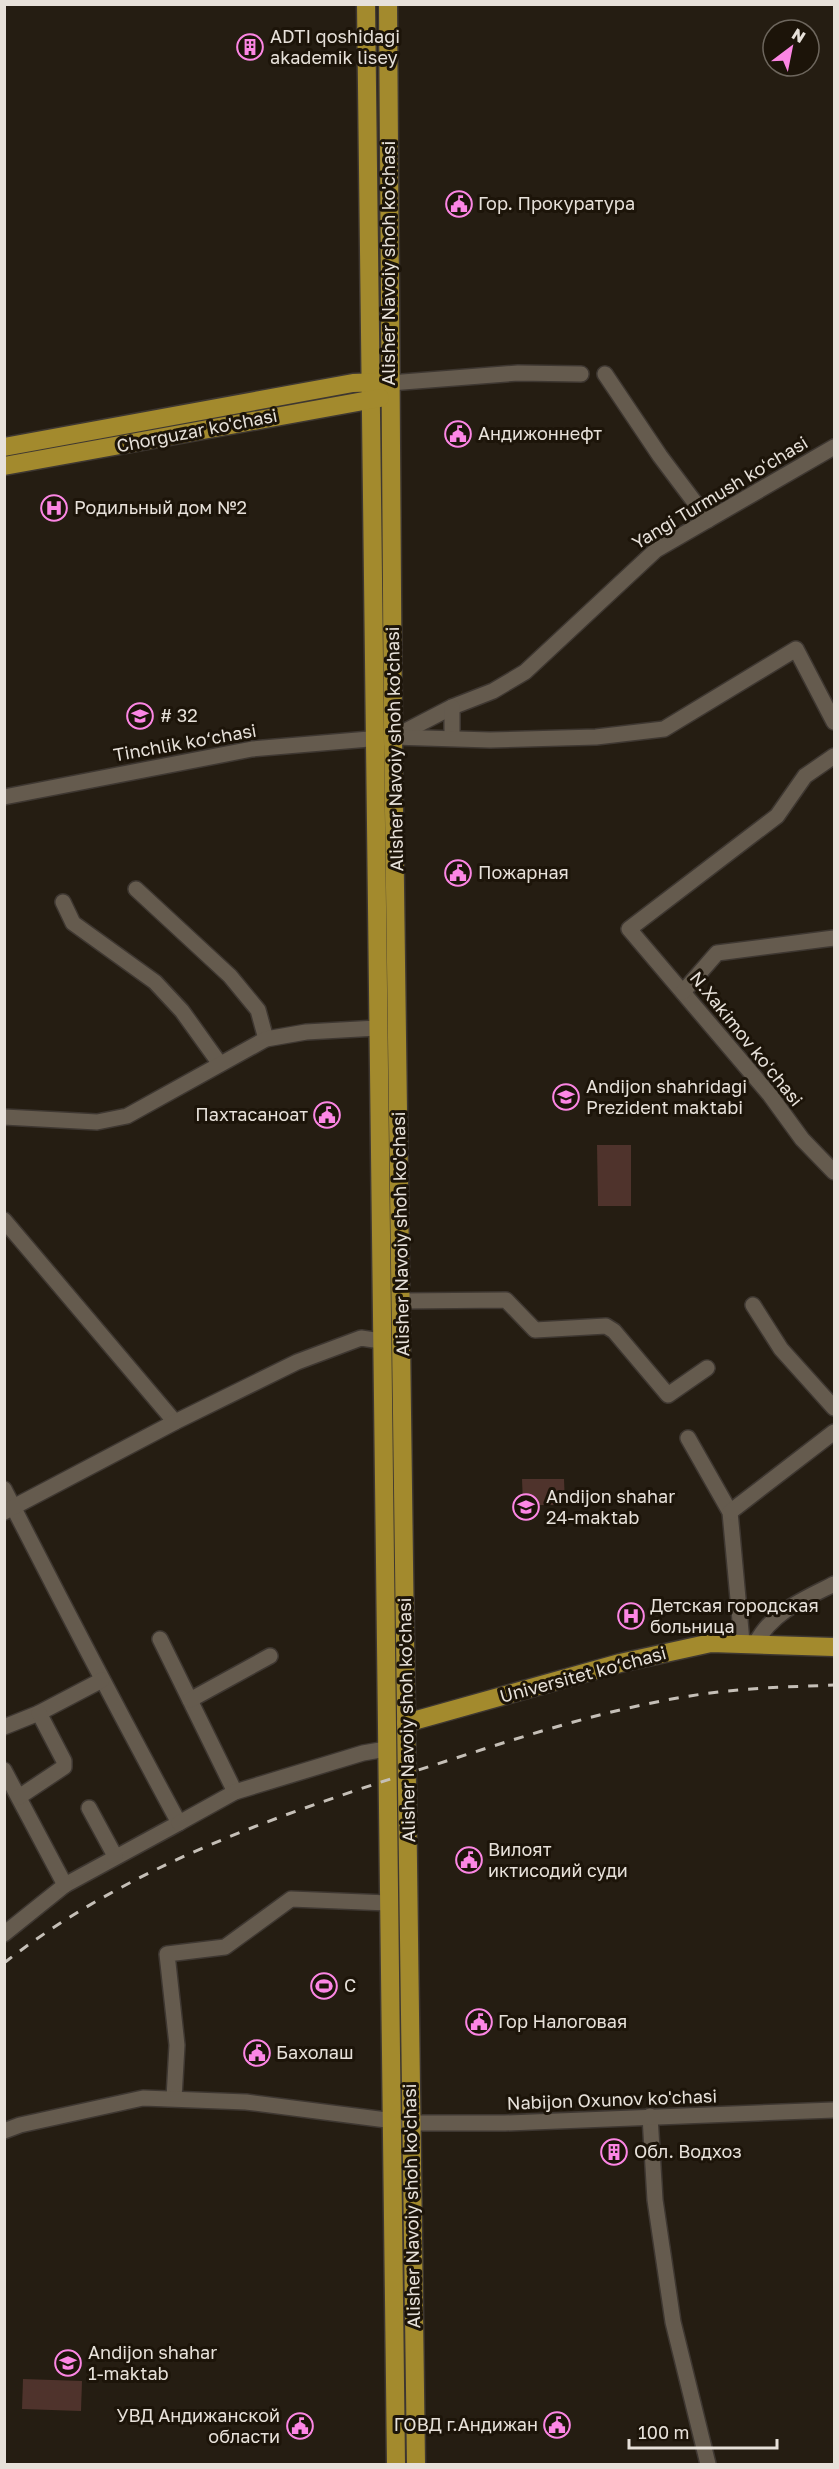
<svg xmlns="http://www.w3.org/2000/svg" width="839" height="2469" font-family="'Golos Text',sans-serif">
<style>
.park{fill:#4f332c}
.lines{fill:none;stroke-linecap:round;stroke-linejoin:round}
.minor-casing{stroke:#3e3731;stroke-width:18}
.major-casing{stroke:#3e3731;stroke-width:21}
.minor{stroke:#655b4e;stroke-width:15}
.major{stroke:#a38a2d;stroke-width:18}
.rail{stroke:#c5bfb7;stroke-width:3;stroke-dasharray:10 10;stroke-linecap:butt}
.labels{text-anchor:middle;stroke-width:6;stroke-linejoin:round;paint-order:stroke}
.poi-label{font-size:18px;fill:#e7e1da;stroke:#1c1409;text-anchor:start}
.street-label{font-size:18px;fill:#e7e1da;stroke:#1c1409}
</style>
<rect width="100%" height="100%" fill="#251d12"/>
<!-- park -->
<g class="park">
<path d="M597 1145H631V1206H598Z"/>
<path d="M522 1479H564L565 1505H523Z"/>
<path d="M23 2379 82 2381 81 2411 22 2409Z"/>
</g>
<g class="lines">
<!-- minor casing -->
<g class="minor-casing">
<g id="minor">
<path d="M605 374 660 456 708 520"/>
<path d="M390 383 518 373 581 374"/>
<path d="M396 736 452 707 493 691 525 672 656 550 834 447"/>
<path d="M452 738V707"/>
<path d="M834 756 805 776 777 816 629 929 770 1095 802 1139 834 1172"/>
<path d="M4 797 252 749 393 737 490 740 596 737 664 729 796 649 834 722"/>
<path d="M136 889 230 976 258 1010 266 1039"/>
<path d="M63 902 73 923 155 982 182 1011 220 1064"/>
<path d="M683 992 717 953 834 938"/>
<path d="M4 1117 97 1122 127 1116 266 1039 306 1032 377 1028"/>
<path d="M4 1220 175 1422"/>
<path d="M403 1301 506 1300 535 1330 606 1326 614 1331 668 1395 707 1368"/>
<path d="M753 1305 781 1349 834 1408"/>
<path d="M688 1438 730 1512 742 1642"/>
<path d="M4 1489C61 1601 119 1712 179 1823L65 1885 4 1934"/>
<path d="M4 1512 175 1422 297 1362 361 1338 381 1341"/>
<path d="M730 1512 834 1432"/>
<path d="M160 1639 235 1792"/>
<path d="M756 1643C772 1612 804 1599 834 1584"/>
<path d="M190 1700 270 1656"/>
<path d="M4 1727 39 1713 102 1680"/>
<path d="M4 1770 65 1885"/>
<path d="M19 1797 64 1767V1761L39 1713"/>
<path d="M89 1808 115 1856"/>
<path d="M179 1823 235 1792 363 1753 386 1749"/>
<path d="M174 2098 177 2045 167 1954 225 1947 291 1899 388 1903"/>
<path d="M650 2116 655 2200 673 2322 708 2464"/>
<path d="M4 2131 20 2125 143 2098 246 2102 410 2123H505L834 2110"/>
</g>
</g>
<!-- major casing -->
<g class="major-casing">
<g id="major">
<path d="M366 4 396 2464"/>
<path d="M388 4 393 737 416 2464"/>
<path d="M4 447 353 383 381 382"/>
<path d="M4 466 380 398"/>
<path d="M406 1723 620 1663 711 1643 834 1647"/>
</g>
</g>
<!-- minor -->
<use href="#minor" class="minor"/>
<!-- major -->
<use href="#major" class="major"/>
<!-- rail -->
<path class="rail" d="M4 1963C125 1869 266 1819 409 1773 501 1744 594 1711 690 1696 737 1688 786 1687 834 1685"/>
</g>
<!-- icons -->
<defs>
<g id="building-ring" transform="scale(1.35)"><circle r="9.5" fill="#1c1409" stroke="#fc86e4" stroke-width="1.5"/><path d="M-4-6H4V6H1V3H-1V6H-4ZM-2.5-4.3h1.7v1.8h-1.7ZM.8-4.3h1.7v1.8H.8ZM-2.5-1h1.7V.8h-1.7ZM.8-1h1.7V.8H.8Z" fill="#fc86e4"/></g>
<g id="civic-ring" transform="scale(1.35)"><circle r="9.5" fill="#1c1409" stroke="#fc86e4" stroke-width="1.5"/><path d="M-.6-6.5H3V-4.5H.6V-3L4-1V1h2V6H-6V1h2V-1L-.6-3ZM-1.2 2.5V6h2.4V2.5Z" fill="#fc86e4"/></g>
<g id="hospital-ring" transform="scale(1.35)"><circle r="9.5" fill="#1c1409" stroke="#fc86e4" stroke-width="1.5"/><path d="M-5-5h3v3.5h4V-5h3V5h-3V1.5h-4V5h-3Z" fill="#fc86e4"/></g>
<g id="school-ring" transform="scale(1.35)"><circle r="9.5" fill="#1c1409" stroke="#fc86e4" stroke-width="1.5"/><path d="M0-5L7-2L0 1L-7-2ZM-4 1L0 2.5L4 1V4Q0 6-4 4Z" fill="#fc86e4"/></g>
<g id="stadium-ring" transform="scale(1.35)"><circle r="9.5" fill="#1c1409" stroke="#fc86e4" stroke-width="1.5"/><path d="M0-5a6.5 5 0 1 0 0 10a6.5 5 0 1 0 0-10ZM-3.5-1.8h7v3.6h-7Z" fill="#fc86e4"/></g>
</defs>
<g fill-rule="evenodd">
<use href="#building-ring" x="250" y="47"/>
<use href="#civic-ring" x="459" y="204"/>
<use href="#civic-ring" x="458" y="434"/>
<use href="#hospital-ring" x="54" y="508"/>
<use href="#school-ring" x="140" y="716"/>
<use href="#civic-ring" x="458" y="873"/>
<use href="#school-ring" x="566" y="1097"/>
<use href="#civic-ring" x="327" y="1115"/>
<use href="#school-ring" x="526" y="1507"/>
<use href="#hospital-ring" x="631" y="1616"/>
<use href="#civic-ring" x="469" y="1860"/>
<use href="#stadium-ring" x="324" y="1986"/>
<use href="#civic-ring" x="479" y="2022"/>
<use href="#civic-ring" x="257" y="2053"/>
<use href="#building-ring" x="614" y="2152"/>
<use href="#school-ring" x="68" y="2363"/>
<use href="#civic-ring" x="557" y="2425"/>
<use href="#civic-ring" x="300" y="2426"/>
</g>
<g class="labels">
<!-- poi labels -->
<g class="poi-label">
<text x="270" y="43">ADTI qoshidagi<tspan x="270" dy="21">akademik lisey</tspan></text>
<text x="478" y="210">Гор. Прокуратура</text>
<text x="478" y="440">Андижоннефт</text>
<text x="74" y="514">Родильный дом №2</text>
<text x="160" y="722"># 32</text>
<text x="478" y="879">Пожарная</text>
<text x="586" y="1093">Andijon shahridagi<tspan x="586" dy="21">Prezident maktabi</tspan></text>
<text x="308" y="1121" text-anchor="end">Пахтасаноат</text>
<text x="546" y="1503">Andijon shahar<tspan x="546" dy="21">24-maktab</tspan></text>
<text x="650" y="1612">Детская городская<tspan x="650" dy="21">больница</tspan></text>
<text x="488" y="1856">Вилоят<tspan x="488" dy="21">иктисодий суди</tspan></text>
<text x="344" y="1992">С</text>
<text x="498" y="2028">Гор Налоговая</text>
<text x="276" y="2059">Бахолаш</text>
<text x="634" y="2158">Обл. Водхоз</text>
<text x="88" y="2359">Andijon shahar<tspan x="88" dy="21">1-maktab</tspan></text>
<text x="280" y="2422" text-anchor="end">УВД Андижанской<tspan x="280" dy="21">области</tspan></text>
<text x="538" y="2431" text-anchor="end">ГОВД г.Андижан</text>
</g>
<!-- street labels -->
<g class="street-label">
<text transform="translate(389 263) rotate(-90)" y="6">Alisher Navoiy shoh ko'chasi</text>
<text transform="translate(197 431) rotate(-11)" y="6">Chorguzar ko'chasi</text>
<text transform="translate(720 493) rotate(-31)" y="6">Yangi Turmush koʻchasi</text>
<text transform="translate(185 743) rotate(-10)" y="6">Tinchlik kо‘chasi</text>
<text transform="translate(395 749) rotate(-91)" y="6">Alisher Navoiy shoh ko'chasi</text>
<text transform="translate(746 1039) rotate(51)" y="6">N.Xakimov koʻchasi</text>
<text transform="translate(401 1234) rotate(-91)" y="6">Alisher Navoiy shoh ko'chasi</text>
<text transform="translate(583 1675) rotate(-15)" y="6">Universitet kо‘chasi</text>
<text transform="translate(407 1720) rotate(-91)" y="6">Alisher Navoiy shoh ko'chasi</text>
<text transform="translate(612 2100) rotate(-2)" y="6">Nabijon Oxunov ko'chasi</text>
<text transform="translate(412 2206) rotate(-91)" y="6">Alisher Navoiy shoh ko'chasi</text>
</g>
</g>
<!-- border -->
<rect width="839" height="2469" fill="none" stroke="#e7e1da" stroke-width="12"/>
<!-- north arrow -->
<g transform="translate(791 48) rotate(32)"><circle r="28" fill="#1c1409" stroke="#6d665d" stroke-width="1.5"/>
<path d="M0-4.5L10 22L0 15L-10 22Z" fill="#fc86e4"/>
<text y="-9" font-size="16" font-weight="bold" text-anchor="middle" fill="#e7e1da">N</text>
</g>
<!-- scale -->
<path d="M629 2439v9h148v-9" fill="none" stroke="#e7e1da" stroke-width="3"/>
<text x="638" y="2439" font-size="18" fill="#e7e1da" stroke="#1c1409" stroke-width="4.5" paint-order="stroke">100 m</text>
</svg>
